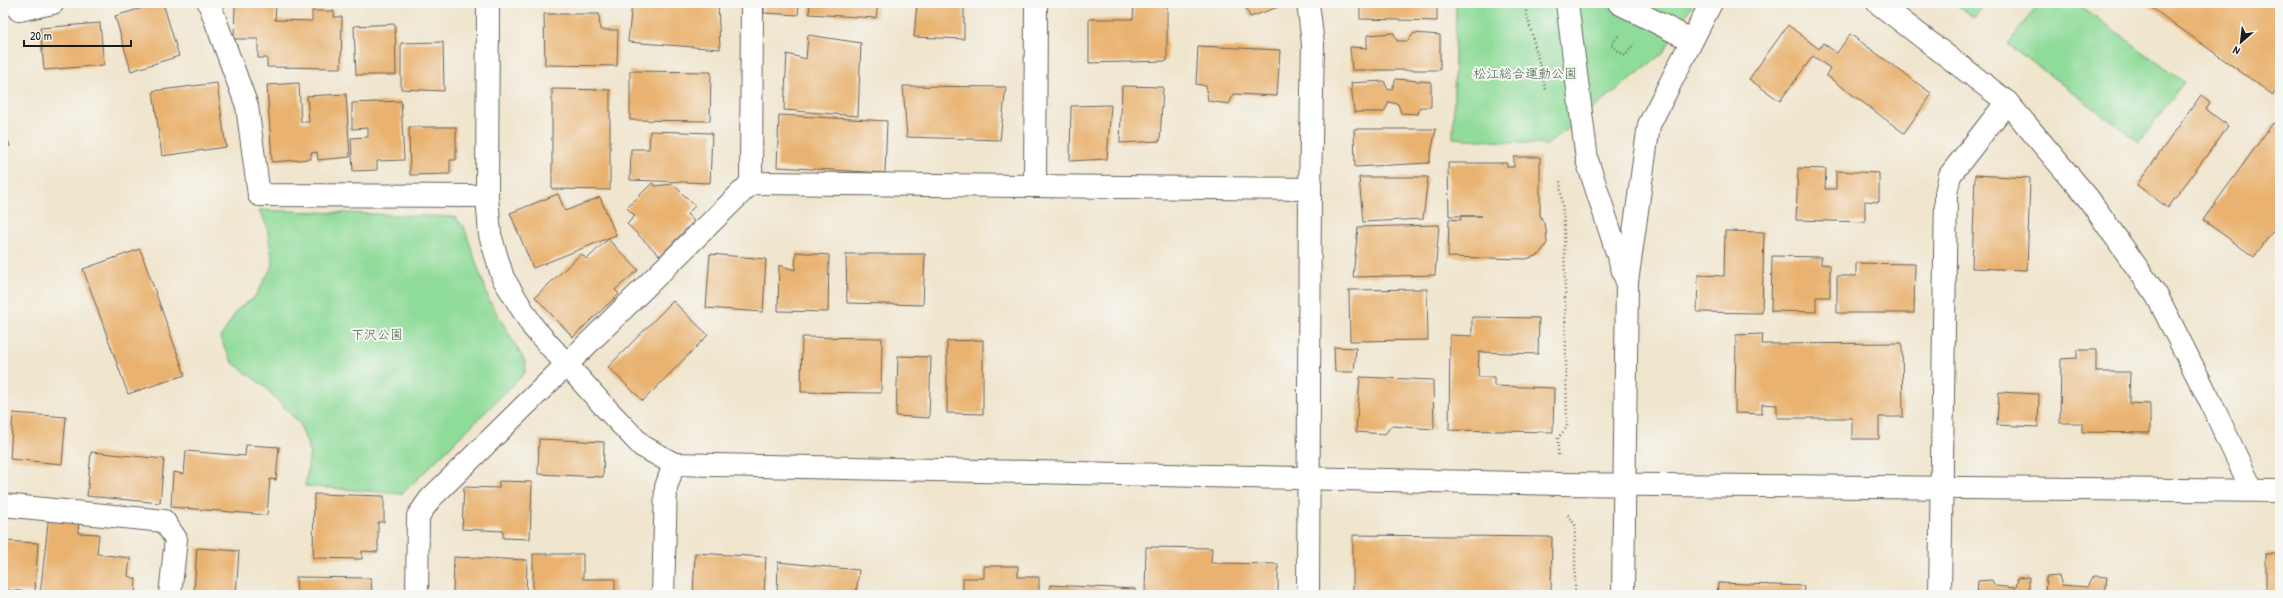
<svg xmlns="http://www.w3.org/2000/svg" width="2283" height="598" font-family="'Patrick Hand','Klee One',sans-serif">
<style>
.green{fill:#8fdb99;stroke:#567c5a}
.building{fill:#e9b26f}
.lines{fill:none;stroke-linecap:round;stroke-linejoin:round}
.minor-casing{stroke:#66625a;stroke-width:24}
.tertiary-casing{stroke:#66625a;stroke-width:24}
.path{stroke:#66625a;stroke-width:2.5;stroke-dasharray:1 3;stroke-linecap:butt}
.minor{stroke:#fff;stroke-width:22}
.tertiary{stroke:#fff;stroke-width:22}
.labels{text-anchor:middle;stroke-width:4;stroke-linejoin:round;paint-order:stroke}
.park-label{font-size:13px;fill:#445f48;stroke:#f6f6f2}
</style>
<rect width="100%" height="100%" fill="#f6f6f2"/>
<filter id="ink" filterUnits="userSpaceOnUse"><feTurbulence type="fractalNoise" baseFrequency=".025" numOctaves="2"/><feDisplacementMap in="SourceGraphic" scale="8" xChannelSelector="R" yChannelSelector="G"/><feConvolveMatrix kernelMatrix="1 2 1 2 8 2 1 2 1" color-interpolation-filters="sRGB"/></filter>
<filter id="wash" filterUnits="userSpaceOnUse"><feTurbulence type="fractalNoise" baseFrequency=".012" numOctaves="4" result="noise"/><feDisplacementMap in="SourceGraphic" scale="16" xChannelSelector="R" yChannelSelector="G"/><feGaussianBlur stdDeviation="0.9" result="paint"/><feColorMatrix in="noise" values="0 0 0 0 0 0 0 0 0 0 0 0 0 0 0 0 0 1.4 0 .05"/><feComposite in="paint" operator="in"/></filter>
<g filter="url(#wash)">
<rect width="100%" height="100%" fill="#f0e5cd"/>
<!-- green -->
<g class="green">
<path d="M1456 3H1693L1663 53 1547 145 1453 138Z"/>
<path d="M1954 3H1986L1974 18Z"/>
<path d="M2039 3H2077L2184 82 2139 142 2008 44Z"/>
<path d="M259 210 455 217 464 227 489 300 526 363 525 373 402 494 305 486 310 452 300 424 265 387 232 362 220 338 238 309 254 298 273 265 267 227Z"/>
</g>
<g id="blocks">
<!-- building -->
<g class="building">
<path d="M159 3H163L179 56 131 71 115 16Z"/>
<path d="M632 3H718L720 49 628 42Z"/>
<path d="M764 3H799L798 15 764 13Z"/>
<path d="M810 3H878L876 18 809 14Z"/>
<path d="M917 3H964V39L914 37Z"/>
<path d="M1134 3H1167V61L1089 63V19H1133Z"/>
<path d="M1261 3H1290L1250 17 1246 8Z"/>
<path d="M1360 3H1437V21L1360 19Z"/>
<path d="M2145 3H2280V84L2273 95Z"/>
<path d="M235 4H276L275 20 312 21V11H334V17H342L341 68 267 67V58H258V39H234Z"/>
<path d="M544 14H599L600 30H618L617 66 545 65Z"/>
<path d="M100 23 104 65 44 70 40 28Z"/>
<path d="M395 24 396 75H356L354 26Z"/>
<path d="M1788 25 1819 49 1823 43 1837 53 1850 34 1932 94 1904 133 1826 75 1830 68 1813 56 1780 101 1749 79Z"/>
<path d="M1394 33 1397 41H1408L1414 33 1440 35V70H1352L1350 47 1367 48V35Z"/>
<path d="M808 35 861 43 858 116 784 110 787 54 806 59Z"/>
<path d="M443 42 444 91 401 89V43Z"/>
<path d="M1198 46 1280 50 1277 96 1234 94 1229 104 1208 101 1206 86 1196 84Z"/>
<path d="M630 71 711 72 710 121 630 120Z"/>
<path d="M1396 79 1431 82V107H1420L1418 114 1401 113 1398 104 1389 102 1384 112H1354L1351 83 1384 81 1388 90 1392 89Z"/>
<path d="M217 83 226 147 162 156 153 91Z"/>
<path d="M299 83 301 122H309L307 96 346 94 350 157 318 160 317 152 311 153V159L272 162 267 85Z"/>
<path d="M903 86 1006 87 1000 140 907 137Z"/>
<path d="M1122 86 1163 87 1160 141 1120 143Z"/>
<path d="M552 89 610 90V190L552 189Z"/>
<path d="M2201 95 2210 102 2206 109 2228 126 2168 208 2137 185Z"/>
<path d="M401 101 404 160 377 161V170L353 171 351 138 368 137V128L352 129V103Z"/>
<path d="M1111 105 1107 159 1070 161 1071 106Z"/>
<path d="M779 115 887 121 885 173 777 167Z"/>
<path d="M2273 123 2280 129V221L2254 257 2203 220Z"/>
<path d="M409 127H456V160H450V174L410 175Z"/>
<path d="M3 129 10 146 3 148Z"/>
<path d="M1354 129H1436L1429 163 1355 167Z"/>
<path d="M650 131 712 133 710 183 630 180 631 149H649Z"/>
<path d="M1514 157H1540V215L1546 228 1547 243 1539 255 1526 259 1448 257 1449 219 1461 220V216H1482H1449L1448 163H1507V167H1514Z"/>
<path d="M1798 168 1826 169 1825 189H1836V171L1879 173V202L1865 201V222L1796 220Z"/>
<path d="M1975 175 2030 178 2027 270 1972 268Z"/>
<path d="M1359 177H1428L1423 219 1363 222Z"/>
<path d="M652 183 655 186 673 184 695 206 687 214 694 221 660 256 627 224 635 216 627 208Z"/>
<path d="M558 194 565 211 600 197 616 235 533 268 510 213Z"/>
<path d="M1439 225 1435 275 1353 277 1358 227Z"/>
<path d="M1725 231 1764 232 1762 313 1697 312 1698 275 1724 276Z"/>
<path d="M608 239 638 270 615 290 619 294 573 337 535 297 581 254 587 259Z"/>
<path d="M140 249 185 375 128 394 83 269Z"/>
<path d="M796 252 829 255 828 312 778 311 779 265 795 270Z"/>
<path d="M710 254 766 259 763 312 706 308Z"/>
<path d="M846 254H925L923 305 847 303Z"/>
<path d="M1772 256 1821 257V264L1830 265V297H1816V312L1771 311Z"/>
<path d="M1856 263 1915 264 1914 313H1837V276H1856Z"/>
<path d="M1427 289 1428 340 1350 341 1349 290Z"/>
<path d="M673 301 708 335 643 401 608 367Z"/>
<path d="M1472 317 1539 318 1538 354 1479 352 1478 377H1494V386L1554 388 1553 432 1449 430 1450 335 1472 336Z"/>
<path d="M1763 334 1762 344 1902 343 1903 417H1879V439H1852V418H1777V405L1762 404V414L1735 413 1736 335Z"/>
<path d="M802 337 882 338 881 393 801 392Z"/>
<path d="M983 340V414L947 413V341Z"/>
<path d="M1334 347 1356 348 1354 372H1335Z"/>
<path d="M2077 350H2096V372H2130L2129 403 2150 404V433L2082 432V423H2060L2061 359 2077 358Z"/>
<path d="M898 356 931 357 929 418 896 416Z"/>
<path d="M1360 377 1433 380 1434 429 1391 426 1385 434 1356 432Z"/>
<path d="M1999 392 2039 394 2038 427 1997 425Z"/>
<path d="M13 413 66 417 62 464 10 459Z"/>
<path d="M539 439 604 442 603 477 538 474Z"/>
<path d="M246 445 279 447 276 480 270 479 267 515 171 507 173 472 184 474 186 451 245 456Z"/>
<path d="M91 452 164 459 160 503 87 496Z"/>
<path d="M499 481 532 482 530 539 503 538V531L462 529 464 487 499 488Z"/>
<path d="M314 494 384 496V522H378V552L362 551V559L313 558Z"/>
<path d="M49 514 79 517 78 533 99 534 97 554 130 558 128 576 136 579 135 595H40Z"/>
<path d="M1353 535 1552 537 1551 595H1353Z"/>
<path d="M3 541 38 543 35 592 3 590Z"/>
<path d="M1146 547 1212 548 1211 563 1278 564V595H1145Z"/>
<path d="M197 548 239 551 236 595 194 592Z"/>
<path d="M695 553 766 557 764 595H693Z"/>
<path d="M533 554H583V579H615V595H533Z"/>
<rect x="2266" y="554" width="14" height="41"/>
<path d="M454 557 527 560 526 595H453Z"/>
<path d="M778 562 859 570 856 595H777Z"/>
<path d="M984 566H1018V577H1039V595H963V578H984Z"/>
<path d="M2059 576 2062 585 2087 587 2093 576 2107 577 2105 595H2045L2046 577Z"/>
<path d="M296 577 371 578 372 595H297Z"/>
<path d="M2029 577V595H1977L1978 581 1992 580 1995 586 2016 588 2018 578Z"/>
<path d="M1718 583 1804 586 1803 595H1717Z"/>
<path d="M1050 585 1135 589V595H1050Z"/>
</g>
</g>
</g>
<g filter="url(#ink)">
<use href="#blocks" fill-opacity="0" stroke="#66625a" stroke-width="1"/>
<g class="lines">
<!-- minor casing -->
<g class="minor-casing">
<g id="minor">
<path d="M209 3 247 106 259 195 487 196"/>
<path d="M1878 3 2007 102 2088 198 2157 296 2211 403 2252 490"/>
<path d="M19 10 53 3"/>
<path d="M751 183 752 3"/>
<path d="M1035 186 1036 3"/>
<path d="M3 505 164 521 176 539 170 595"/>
<path d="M417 595 418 516 430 499 751 183 1310 189"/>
<path d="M663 595 666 487 674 464 1559 484 2280 491"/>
<path d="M1308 595 1310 189 1313 44 1308 3"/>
<path d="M1940 595 1946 193 1950 175 2007 102"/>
</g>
</g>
<!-- tertiary casing -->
<g class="tertiary-casing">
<g id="tertiary">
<path d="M488 3 487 196 490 235 503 278 533 327 602 404 642 446 674 464"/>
<path d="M1567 3 1587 160 1625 277"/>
<path d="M1619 3 1691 40"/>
<path d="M1623 595 1627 282 1649 125 1711 3"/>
</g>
</g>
<!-- path -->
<g class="path">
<path d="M1524 3 1546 90"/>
<path d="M1618 36 1611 45 1625 56 1634 44"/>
<path d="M1558 455V438L1567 427 1564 224 1560 181"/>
<path d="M1568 515 1575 525V595"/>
</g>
<!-- minor -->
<use href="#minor" class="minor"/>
<!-- tertiary -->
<use href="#tertiary" class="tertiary"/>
</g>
</g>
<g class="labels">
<!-- park labels -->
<g class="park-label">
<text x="1525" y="78">松江総合運動公園</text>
<text x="377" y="339">下沢公園</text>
</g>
</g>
<!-- margin -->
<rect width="2283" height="598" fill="none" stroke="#f6f6f2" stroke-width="16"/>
<!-- north arrow -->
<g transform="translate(2241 42) rotate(208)" stroke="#f6f6f2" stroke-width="3" paint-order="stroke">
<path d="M0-3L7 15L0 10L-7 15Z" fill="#1c1c1c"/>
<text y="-6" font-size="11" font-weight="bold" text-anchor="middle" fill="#1c1c1c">N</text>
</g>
<!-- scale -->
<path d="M24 40v6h107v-6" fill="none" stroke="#1c1c1c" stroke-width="2"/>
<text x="30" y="40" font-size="12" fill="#1c1c1c" stroke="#f6f6f2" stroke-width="3" paint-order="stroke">20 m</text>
</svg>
